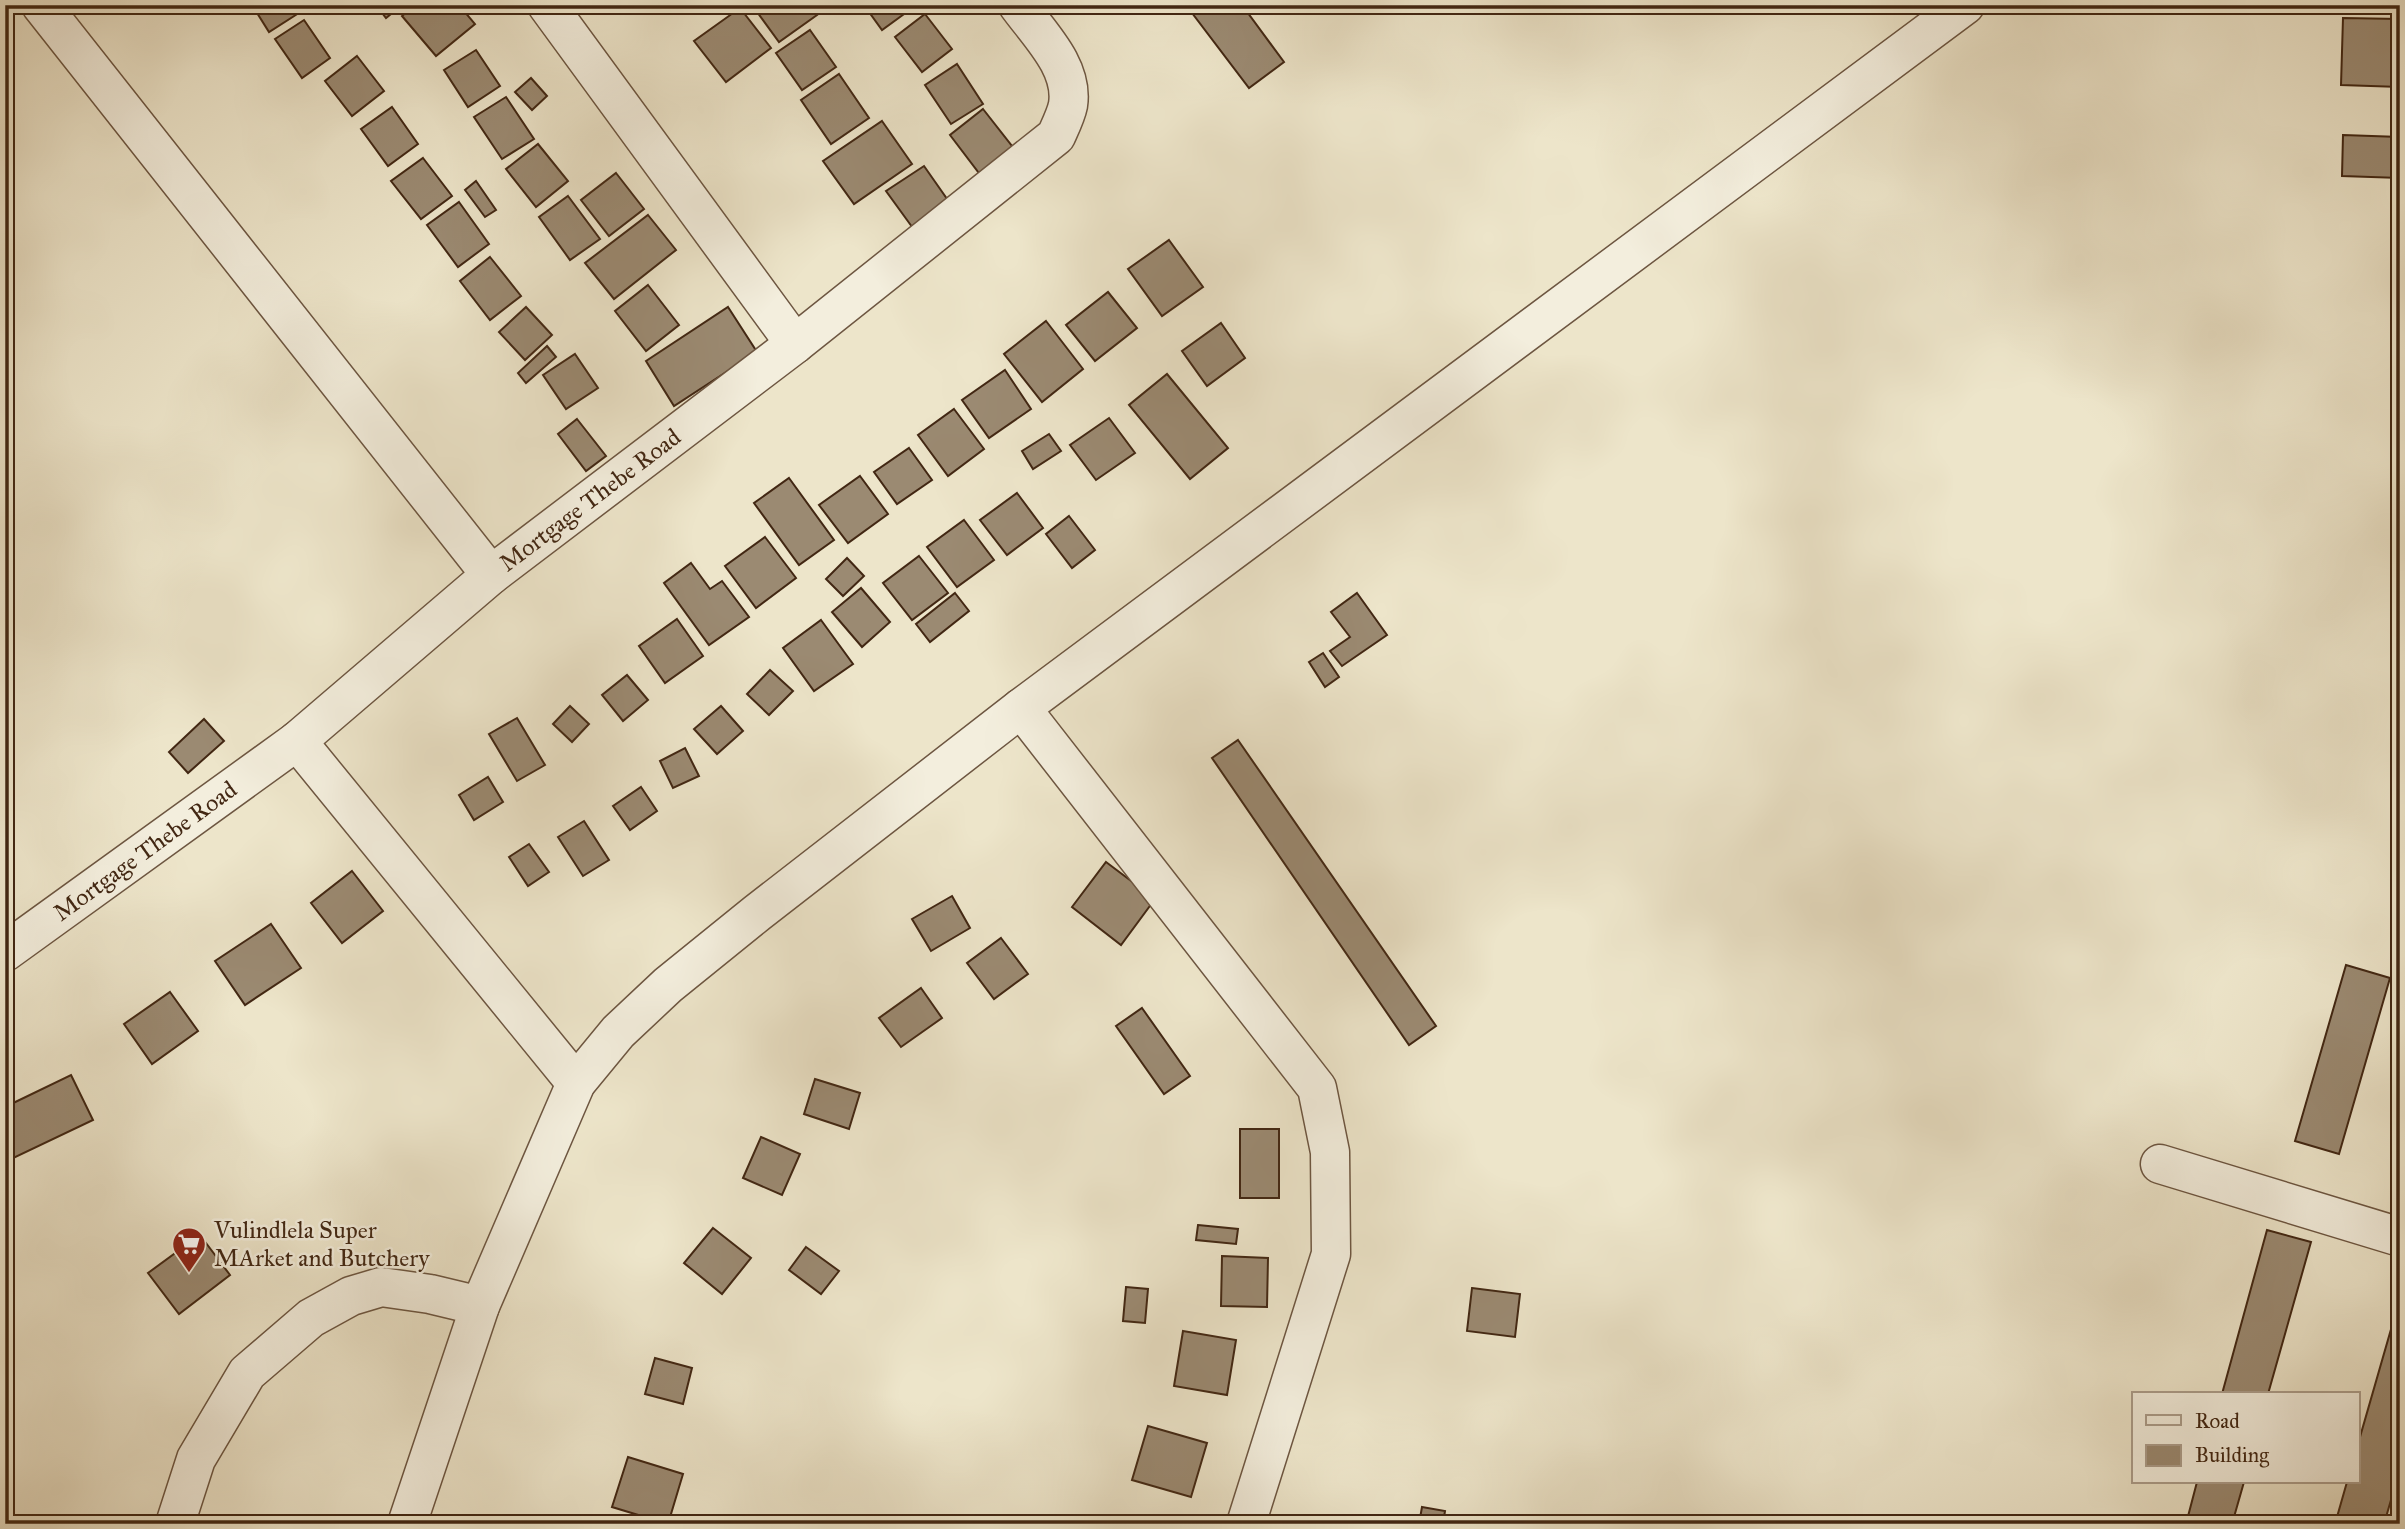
<svg xmlns="http://www.w3.org/2000/svg" width="2405" height="1529" font-family="'IM FELL Great Primer',serif">
<style>
.building{fill:#9b8a72;stroke:#422713;stroke-width:2}
.lines{fill:none;stroke-linecap:round;stroke-linejoin:round}
.minor-casing{stroke:#6d5641;stroke-width:41}
.minor{stroke:#f3eedd;stroke-width:38}
.labels{text-anchor:middle;stroke-width:5;stroke-linejoin:round;paint-order:stroke}
.street-label{font-size:24px;fill:#422713;stroke:#f3eedd}
.poi-label{font-size:24px;fill:#422713;stroke:#f3eedd;text-anchor:start}
</style>
<rect width="100%" height="100%" fill="#ede5ca"/>
<filter id="stains"><feTurbulence type="fractalNoise" baseFrequency=".00286" numOctaves="4"/><feColorMatrix values="0 0 0 0 .2 0 0 0 0 .09 0 0 0 0 .02 0 0 0 .5 -.17"/></filter>
<radialGradient id="worn" r=".72"><stop offset=".6" stop-color="#630" stop-opacity="0"/><stop offset="1" stop-color="#630" stop-opacity=".3"/></radialGradient>
<!-- building -->
<g class="building">
<path d="M252 5H299L302 11 269 32Z"/>
<path d="M376 5H402L386 18Z"/>
<path d="M415 5H459L475 24 436 56 402 16Z"/>
<path d="M752 5H810L817 15 779 42Z"/>
<path d="M864 5H909L911 9 882 30Z"/>
<path d="M1186 5H1242L1284 62 1249 88Z"/>
<path d="M740 8 771 48 726 82 694 41Z"/>
<path d="M925 14 952 49 922 72 895 37Z"/>
<path d="M2343 18 2400 19V87L2341 85Z"/>
<path d="M304 20 330 58 302 78 275 39Z"/>
<path d="M810 30 836 67 802 90 776 53Z"/>
<path d="M476 50 500 86 468 107 444 70Z"/>
<path d="M357 56 384 91 352 116 325 81Z"/>
<path d="M957 64 983 104 951 124 925 85Z"/>
<path d="M839 74 869 118 831 144 801 100Z"/>
<path d="M531 78 547 96 532 110 515 92Z"/>
<path d="M506 97 534 139 502 159 474 117Z"/>
<path d="M392 107 418 144 388 166 361 129Z"/>
<path d="M983 109 1019 155 985 181 950 135Z"/>
<path d="M882 121 912 164 854 204 823 161Z"/>
<path d="M2343 135 2400 137V178L2342 176Z"/>
<path d="M538 144 568 181 536 207 506 169Z"/>
<path d="M423 158 452 196 421 219 391 181Z"/>
<path d="M924 166 952 206 915 231 886 191Z"/>
<path d="M616 173 644 209 609 236 581 200Z"/>
<path d="M476 181 496 210 485 217 465 190Z"/>
<path d="M568 196 600 239 570 260 539 217Z"/>
<path d="M459 202 489 244 458 267 427 225Z"/>
<path d="M648 215 676 250 614 299 585 263Z"/>
<path d="M1169 240 1203 287 1162 316 1128 269Z"/>
<path d="M490 257 521 296 490 320 460 281Z"/>
<path d="M648 285 679 325 646 351 615 311Z"/>
<path d="M1108 292 1137 328 1095 361 1066 325Z"/>
<path d="M526 307 552 335 525 360 499 332Z"/>
<path d="M728 307 757 352 674 406 646 361Z"/>
<path d="M1046 321 1083 369 1042 402 1004 354Z"/>
<path d="M1221 323 1245 358 1207 386 1182 351Z"/>
<path d="M547 346 556 357 526 383 518 373Z"/>
<path d="M575 354 598 388 566 409 543 375Z"/>
<path d="M1005 370 1031 409 989 438 962 400Z"/>
<path d="M1167 374 1228 448 1190 479 1129 405Z"/>
<path d="M954 409 984 449 948 476 918 435Z"/>
<path d="M1109 418 1135 453 1096 480 1070 445Z"/>
<path d="M577 419 606 456 586 471 558 434Z"/>
<path d="M1049 434 1061 451 1033 469 1022 451Z"/>
<path d="M909 448 932 480 897 504 874 472Z"/>
<path d="M860 476 888 514 848 543 819 505Z"/>
<path d="M789 478 834 540 799 565 754 503Z"/>
<path d="M1017 493 1043 528 1007 555 980 520Z"/>
<path d="M1069 516 1095 550 1072 568 1046 534Z"/>
<path d="M964 520 994 560 957 587 927 547Z"/>
<path d="M765 537 796 578 756 608 725 566Z"/>
<path d="M919 556 948 593 912 620 883 583Z"/>
<path d="M847 558 864 576 843 596 826 579Z"/>
<path d="M691 563 710 589 722 581 749 617 709 645 664 583Z"/>
<path d="M861 588 890 622 862 647 832 612Z"/>
<path d="M955 593 969 611 930 642 916 624Z"/>
<path d="M1357 593 1387 635 1342 666 1330 651 1350 637 1331 612Z"/>
<path d="M677 619 703 656 665 683 639 646Z"/>
<path d="M821 620 853 664 814 691 783 648Z"/>
<path d="M1323 653 1339 677 1325 687 1309 662Z"/>
<path d="M770 670 793 691 769 715 747 694Z"/>
<path d="M627 675 648 700 623 721 602 695Z"/>
<path d="M570 706 589 724 572 742 553 724Z"/>
<path d="M721 706 743 731 717 754 694 729Z"/>
<path d="M517 718 545 765 517 781 489 734Z"/>
<path d="M204 719 224 741 188 773 169 752Z"/>
<path d="M1238 740 1436 1026 1409 1045 1212 758Z"/>
<path d="M685 748 699 776 673 788 660 761Z"/>
<path d="M488 777 503 802 474 820 459 795Z"/>
<path d="M641 787 657 811 630 830 613 806Z"/>
<path d="M584 821 609 860 583 876 558 837Z"/>
<path d="M529 844 549 872 528 886 509 857Z"/>
<path d="M1106 862 1155 899 1121 945 1072 907Z"/>
<path d="M352 871 383 911 342 943 311 903Z"/>
<path d="M952 896 970 928 931 951 912 919Z"/>
<path d="M271 924 301 968 245 1005 215 961Z"/>
<path d="M1001 938 1028 974 994 999 967 963Z"/>
<path d="M2346 965 2390 978 2339 1154 2295 1141Z"/>
<path d="M921 988 942 1018 901 1047 879 1018Z"/>
<path d="M170 992 198 1031 152 1064 124 1024Z"/>
<path d="M1142 1008 1190 1076 1164 1094 1116 1026Z"/>
<path d="M71 1075 93 1120 5 1162V1107Z"/>
<path d="M815 1079 860 1093 849 1129 804 1114Z"/>
<rect x="1240" y="1129" width="39" height="69"/>
<path d="M761 1137 800 1154 782 1195 743 1178Z"/>
<path d="M1198 1225 1238 1229 1236 1244 1196 1240Z"/>
<path d="M713 1228 751 1258 722 1294 684 1263Z"/>
<path d="M2267 1230 2311 1242 2268 1394H2222Z"/>
<path d="M200 1235 230 1275 179 1314 148 1273Z"/>
<path d="M806 1247 839 1271 821 1294 789 1270Z"/>
<path d="M1222 1256 1268 1258 1267 1307 1221 1306Z"/>
<path d="M1126 1287 1148 1289 1145 1323 1123 1321Z"/>
<path d="M1472 1288 1520 1294 1515 1337 1467 1331Z"/>
<path d="M2400 1298V1469L2384 1524H2335L2347 1482H2358V1444Z"/>
<path d="M1183 1331 1236 1340 1227 1395 1174 1386Z"/>
<path d="M655 1358 692 1368 683 1404 645 1394Z"/>
<path d="M1148 1426 1207 1443 1191 1497 1132 1480Z"/>
<path d="M628 1457 683 1474 668 1524 612 1507Z"/>
<path d="M2197 1482H2244L2232 1524H2186Z"/>
<path d="M1422 1507 1445 1511 1443 1524H1419Z"/>
</g>
<g class="lines">
<!-- minor casing -->
<g class="minor-casing">
<g id="minor">
<path d="M41 5 491 575"/>
<path d="M547 5 795 344"/>
<path d="M1021 708 1317 1088 1330 1152 1331 1254 1246 1524"/>
<path d="M297 741 576 1083"/>
<path d="M5 952 297 741 491 575 795 344 1056 136C1060 127 1066 115 1068 105 1074 67 1039 34 1018 5"/>
<path d="M2160 1164 2400 1237"/>
<path d="M175 1524 196 1459 247 1373 311 1318 351 1296 381 1287 430 1294 480 1306"/>
<path d="M407 1524 480 1306 576 1083 618 1032 668 985 757 913 1021 708 1965 5"/>
</g>
</g>
<!-- minor -->
<use href="#minor" class="minor"/>
</g>
<!-- icons -->
<defs>
<g id="supermarket-pin" transform="scale(1.75)"><path d="M0 17L-7.5 6A9.5 9.5 0 1 1 7.5 6Z" fill="#8f2418" stroke="#f3eedd"/><path d="M-6-5.5h2.5l.6 2H6L4.5 2H-2.5L-4.4-4H-6ZM-1.5 3.2a1.3 1.3 0 1 0 .1 0ZM3 3.2a1.3 1.3 0 1 0 .1 0Z" fill="#fff"/></g>
</defs>
<g fill-rule="evenodd">
<use href="#supermarket-pin" x="189" y="1244"/>
</g>
<g class="labels">
<!-- street labels -->
<g class="street-label">
<text transform="translate(590 500) rotate(-37)" y="8">Mortgage Thebe Road</text>
<text transform="translate(145 851) rotate(-36)" y="8">Mortgage Thebe Road</text>
</g>
<!-- poi labels -->
<g class="poi-label">
<text x="214" y="1238">Vulindlela Super<tspan x="214" dy="28">MArket and Butchery</tspan></text>
</g>
</g>
<!-- margin -->
<rect width="2405" height="1529" fill="none" stroke="#ede5ca" stroke-width="28"/>
<rect x="7" y="7" width="2391" height="1515" fill="none" stroke="#422713" stroke-width="3.5"/>
<rect x="14" y="14" width="2377" height="1501" fill="none" stroke="#422713" stroke-width="2"/>
<!-- legend -->
<rect x="2132" y="1392" width="228" height="91" fill="#f3eedd" stroke="#ac9e8c" stroke-width="2"/>
<rect x="2146" y="1415" width="35" height="10" fill="#f3eedd" stroke="#ac9e8c" stroke-width="2"/>
<text x="2195" y="1428" font-size="21" fill="#422713">Road</text>
<rect x="2146" y="1445" width="35" height="21" fill="#9b8a72" stroke="#ac9e8c" stroke-width="2"/>
<text x="2195" y="1462" font-size="21" fill="#422713">Building</text>
<rect width="100%" height="100%" filter="url(#stains)"/>
<rect width="100%" height="100%" fill="url(#worn)"/>
</svg>
